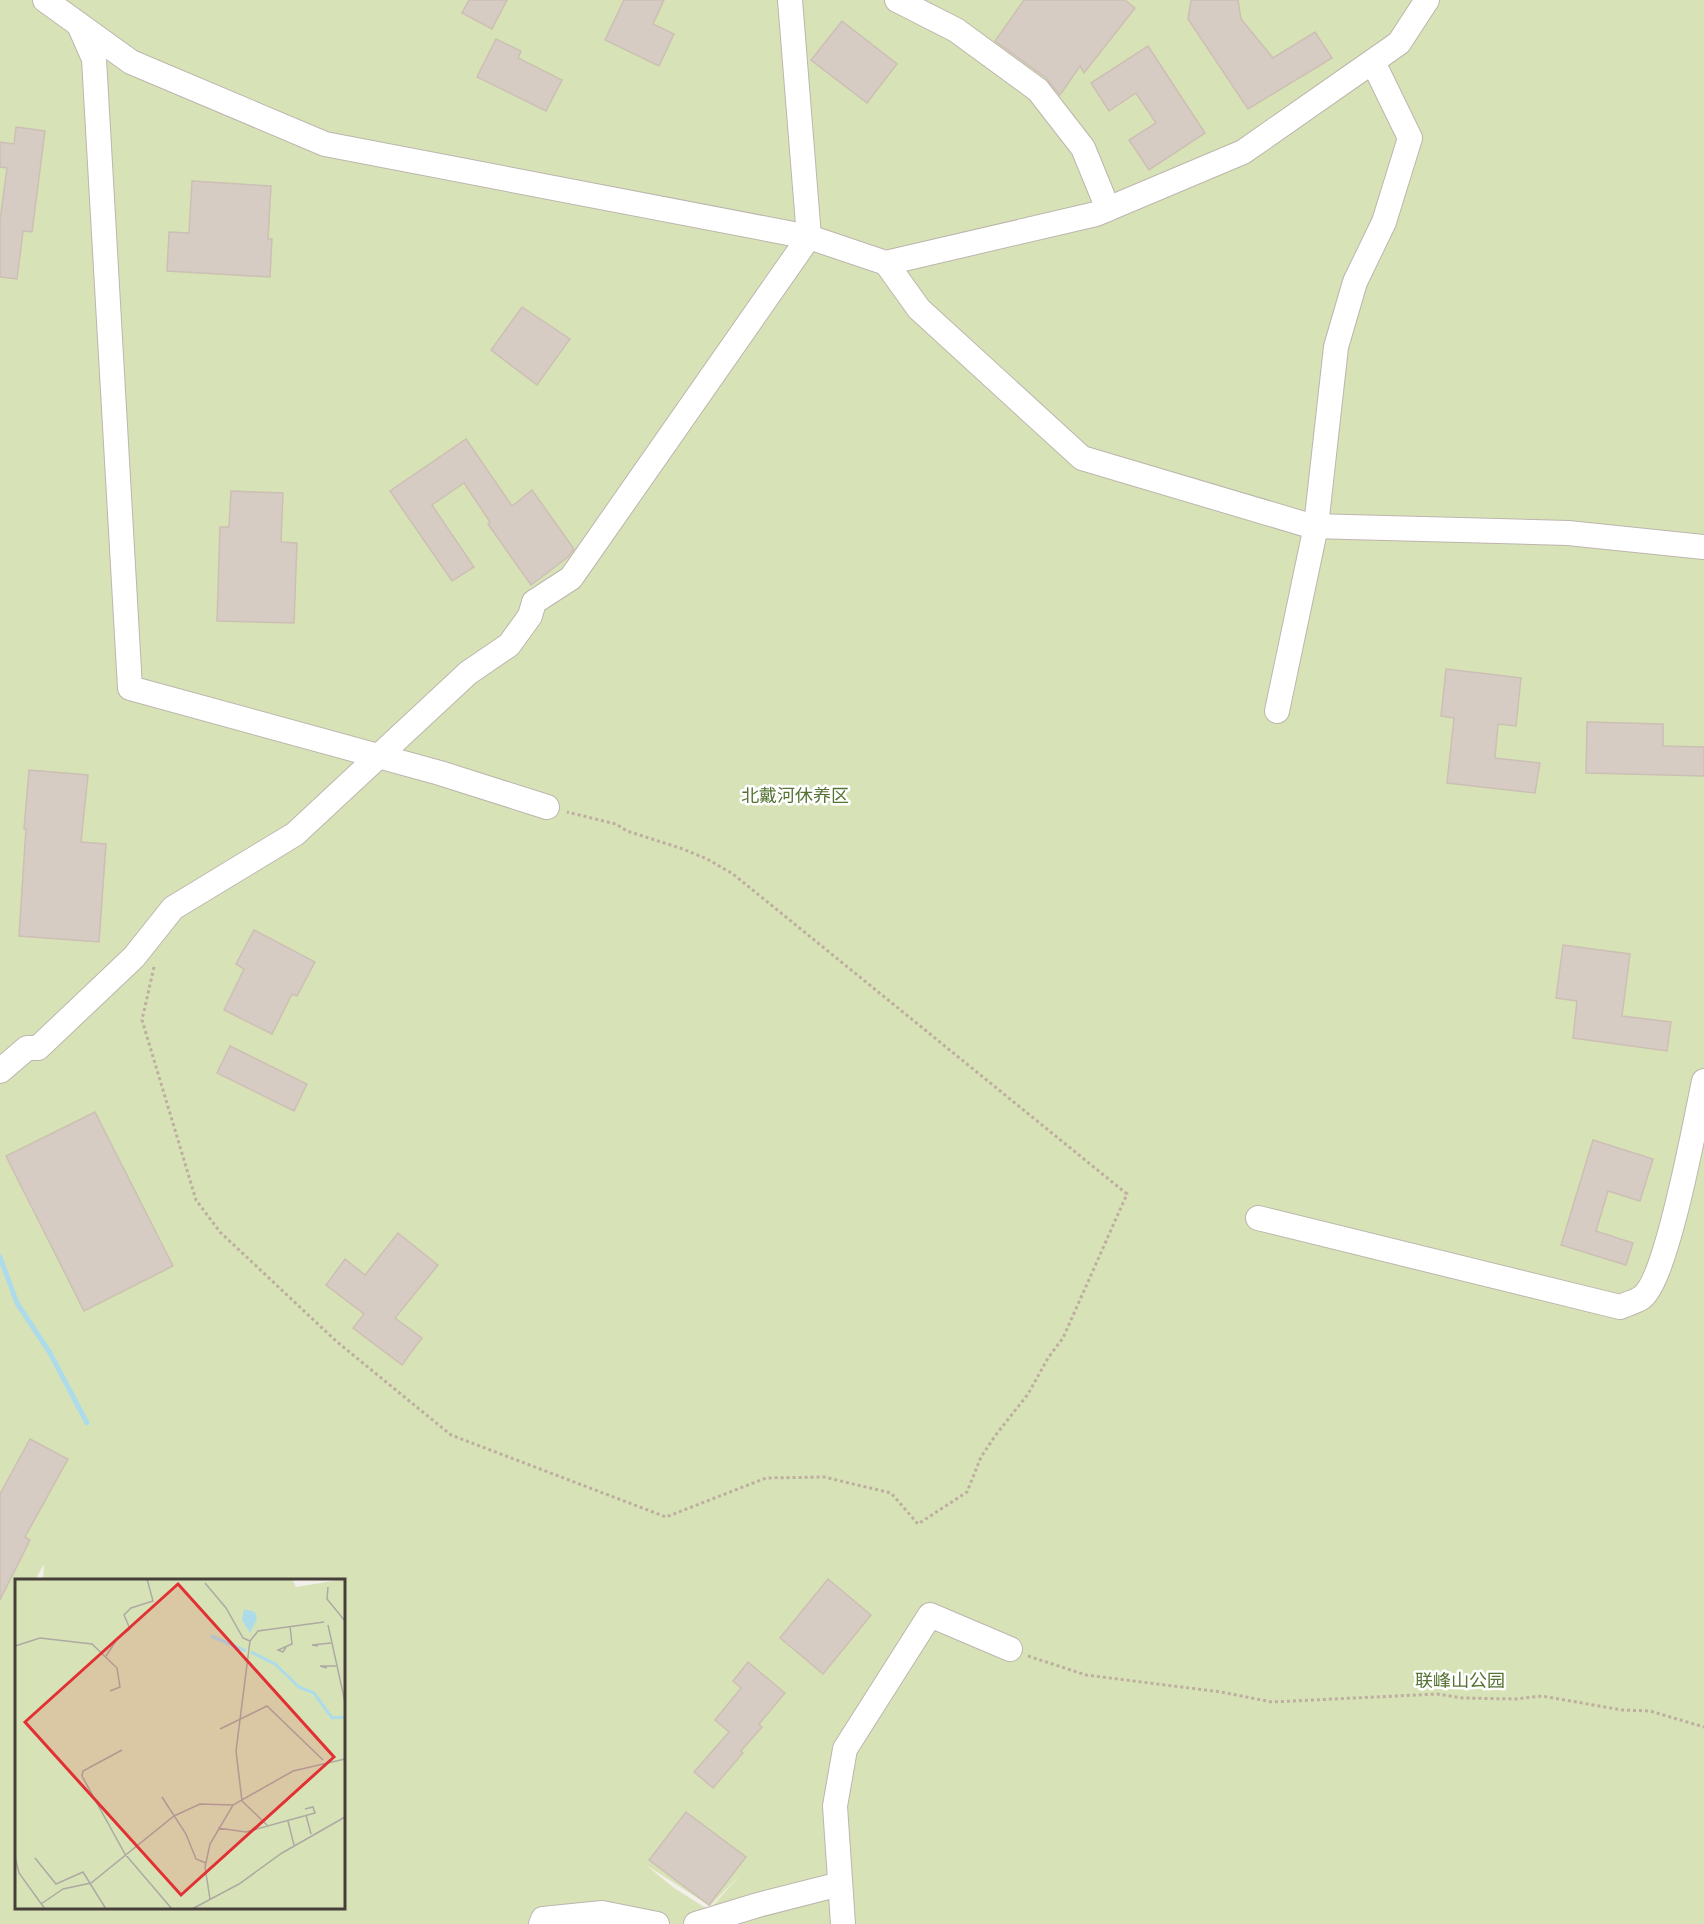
<svg xmlns="http://www.w3.org/2000/svg" width="1704" height="1924" font-family="'Public Sans','Noto Sans SC',sans-serif">
<style>
.green{fill:#d7e3b7;fill-rule:evenodd}
.lines{fill:none;stroke-linecap:round;stroke-linejoin:round}
.stream{stroke:#addbe9;stroke-width:5}
.building{fill:#d6ccc3;stroke:#cdbfb4;stroke-width:1.5}
.minor-casing{stroke:#beb5ad;stroke-width:26}
.path{stroke:#beaea0;stroke-width:3;stroke-dasharray:3 3;stroke-linecap:butt}
.minor{stroke:#fff;stroke-width:24}
.labels{text-anchor:middle;stroke-width:5;stroke-linejoin:round;paint-order:stroke}
.park-label{font-size:18px;fill:#557232;stroke:#fff}
.inset-river{fill:none;stroke:#addbe9;stroke-width:3}
.inset-road{fill:none;stroke:#aea9a3;stroke-width:1.5}
.view{fill:#e23135;fill-opacity:0.15;stroke:#e23135;stroke-width:3}
.inset-edge{fill:none;stroke:#463f39;stroke-width:3}
</style>
<rect width="100%" height="100%" fill="#f3efea"/>
<!-- green -->
<path class="green" d="M0 0H1704V1924H0ZM44 1564 43 1580H344V1908H16V1580H35ZM646 1865 710 1906 741 1874 709 1910 674 1888Z"/>
<g class="lines">
<!-- stream -->
<path class="stream" d="M0 1257 17 1303 50 1353 87 1423"/>
</g>
<!-- building -->
<g class="building">
<path d="M469 0H507L492 29 462 13Z"/>
<path d="M624 0H664L653 24 674 34 659 66 605 40Z"/>
<path d="M1024 0H1125L1135 8 1084 73 1080 66 1060 95 1046 78 995 41Z"/>
<path d="M1191 0H1238L1241 19 1273 58 1315 32 1332 58 1248 109 1188 19Z"/>
<path d="M842 21 897 64 867 103 811 60Z"/>
<path d="M496 39 521 51 518 58 562 80 546 111 477 77Z"/>
<path d="M1148 46 1205 133 1149 170 1129 140 1156 123 1136 93 1109 111 1091 83Z"/>
<path d="M16 127 45 131 32 232 23 231 17 279 0 277V220L7 168 0 167V142L14 144Z"/>
<path d="M192 181 271 186 268 239H272L270 277 167 271 169 232 189 233Z"/>
<path d="M522 307 570 339 537 385 491 350Z"/>
<path d="M466 439 512 506 532 490 574 549 568 557 531 585 488 524 490 522 464 483 432 505 474 567 452 581 390 491Z"/>
<path d="M231 491 283 493 281 542 297 543 294 623 217 621 220 527H229Z"/>
<path d="M1446 669 1521 678 1516 726 1498 724 1495 758 1540 763 1535 793 1447 783 1454 718 1441 716Z"/>
<path d="M1587 722 1663 724V746L1704 747V776L1586 773Z"/>
<path d="M29 770 88 775 81 842 106 844 99 942 19 936 26 829H24Z"/>
<path d="M254 930 315 962 297 996 292 994 272 1034 224 1010 244 969 236 964Z"/>
<path d="M1563 945 1630 954 1622 1016 1671 1022 1667 1051 1573 1038 1577 1001 1556 998Z"/>
<path d="M230 1046 307 1084 294 1111 217 1073Z"/>
<path d="M95 1112 173 1266 84 1311 6 1156Z"/>
<path d="M1593 1140 1653 1159 1640 1201 1608 1191 1596 1231 1633 1243 1626 1265 1561 1245Z"/>
<path d="M398 1233 438 1265 395 1318 422 1338 402 1365 353 1328 364 1314 326 1285 345 1259 365 1275Z"/>
<path d="M30 1439 68 1459 25 1537 30 1540 0 1600V1494Z"/>
<path d="M828 1579 871 1615 823 1674 780 1638Z"/>
<path d="M748 1662 785 1693 759 1724 762 1727 741 1751 743 1753 713 1788 694 1772 729 1732 715 1720 741 1688 733 1681Z"/>
<path d="M686 1812 746 1857 709 1905 649 1860Z"/>
</g>
<g class="lines">
<!-- minor casing -->
<g class="minor-casing">
<g id="minor">
<path d="M45 0 131 62 325 144 809 237 886 263 1096 214 1243 152 1399 43 1427 0"/>
<path d="M897 0 956 30 1038 90 1083 148 1108 209"/>
<path d="M79 25 94 59 130 688 440 773 547 807"/>
<path d="M886 263 919 309 1082 458 1311 526 1568 533 1704 547"/>
<path d="M1277 711 1316 526 1336 347 1355 282 1384 222 1410 138 1373 62"/>
<path d="M0 1071 27 1048H38L134 957 173 908 295 834 468 673 509 645 530 616 534 602 571 578 809 237 790 0"/>
<path d="M1258 1218 1620 1307C1626 1304 1635 1302 1641 1298 1667 1281 1696 1118 1704 1081"/>
<path d="M541 1924 543 1919 602 1913 657 1924"/>
<path d="M696 1924 758 1905 840 1884"/>
<path d="M843 1924 835 1806 845 1749 930 1615 1010 1649"/>
</g>
</g>
<!-- path -->
<g class="path">
<path d="M154 967 142 1020 196 1200 220 1232 336 1341 451 1435 666 1517 766 1478 824 1477 891 1493 918 1524 967 1492 981 1457 995 1436 1028 1394 1048 1358 1063 1338 1127 1194 733 874 707 859 683 849 627 831 616 824 567 812"/>
<path d="M1028 1656 1086 1675 1221 1692 1272 1702 1437 1694 1463 1698 1515 1699 1542 1696 1622 1710 1650 1711 1704 1727"/>
</g>
<!-- minor -->
<use href="#minor" class="minor"/>
</g>
<g class="labels">
<!-- park labels -->
<g class="park-label">
<text x="795" y="802">北戴河休养区</text>
<text x="1460" y="1687">联峰山公园</text>
</g>
</g>
<!-- overview -->
<g transform="translate(15 1579)">
<rect width="330" height="330" fill="#f3efea"/>
<path d="M0 0H277L281 8 330 0V330H0Z" fill="#d7e3b7"/>
<path d="M229 30 240 33 242 40 235 54 227 41Z" fill="#addbe9"/>
<path class="inset-river" d="M196 57 231 72M236 73 260 85 284 108 299 114 317 139 330 138"/>
<path class="inset-road" d="M190 4 211 29 228 59 235 62 221 172 227 222 253 247M313 8 312 20 330 42M313 46 330 123M235 62 243 52 309 43M0 67 25 59 77 65 102 89 105 108 95 112M303 67 297 66 316 64M271 68 268 73 263 71 277 65 275 47M91 77 102 60 115 50 109 36 116 29 138 22 132 0M312 89 305 87H321M205 150 252 127 308 181M107 171 68 192 67 197 110 275 157 330M147 218 171 255 181 280 191 284M291 236 296 255M273 242 279 266M203 249 231 253 300 234 298 228 290 230M0 278 4 294 30 330M20 279 41 305 68 293 91 330M195 320 190 288 195 265 218 226 278 192 330 180M26 325 48 310 76 304 159 237 185 225 218 226M177 330 224 305 267 274 330 238"/>
<path class="view" d="M163 5 319 178 166 316 10 143Z"/>
<rect width="330" height="330" class="inset-edge"/>
</g>
</svg>
